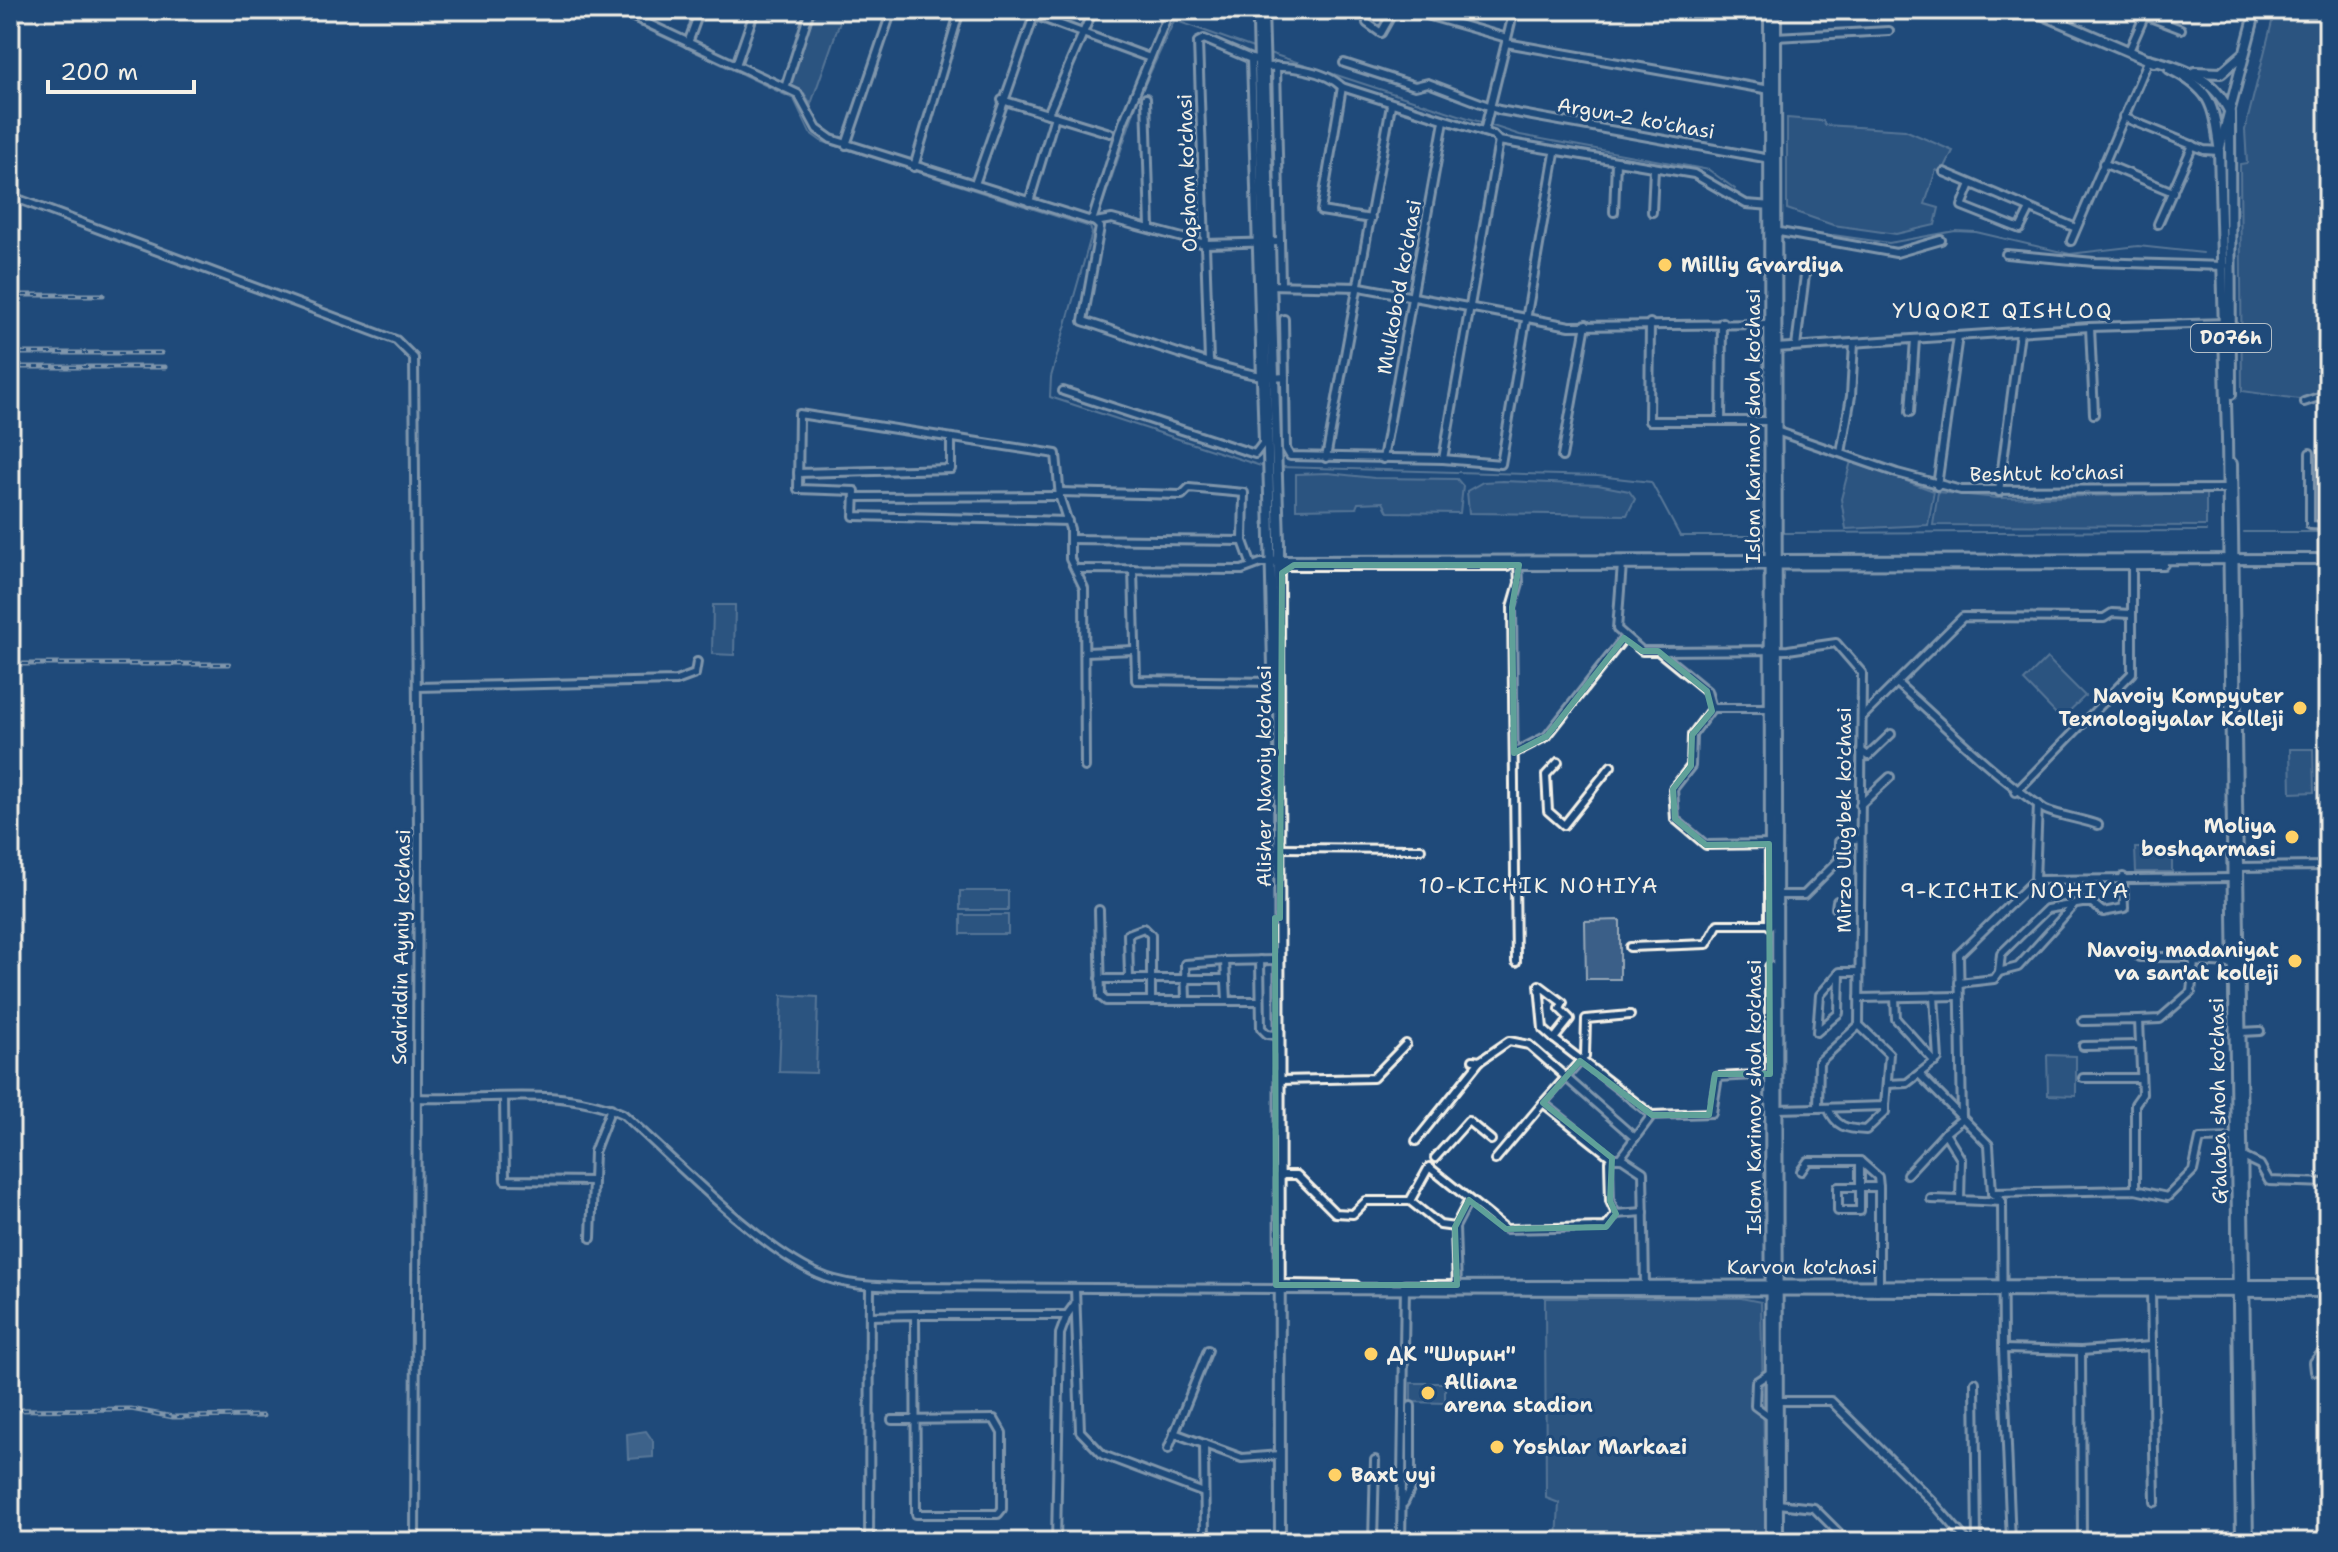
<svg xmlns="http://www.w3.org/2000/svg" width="2338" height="1552" font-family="'Shantell Sans',sans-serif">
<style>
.green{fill:#3a5f88;stroke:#97a8b8;stroke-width:2}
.water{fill:#627e9d;stroke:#9cacbb;stroke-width:2}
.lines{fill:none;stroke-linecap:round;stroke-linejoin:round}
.stream{stroke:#9cacbb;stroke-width:2}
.minor-casing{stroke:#f4f1e8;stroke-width:12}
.major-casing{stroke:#f4f1e8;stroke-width:14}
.minor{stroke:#1f4a7a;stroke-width:6}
.major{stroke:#1f4a7a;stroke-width:8}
.rail-casing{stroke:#f4f1e8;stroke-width:5}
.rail{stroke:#1f4a7a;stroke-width:2;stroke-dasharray:6;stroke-linecap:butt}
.marked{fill:none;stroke:#5fa199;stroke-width:6;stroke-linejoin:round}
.poi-dot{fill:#ffd166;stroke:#1f4a7a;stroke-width:3}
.labels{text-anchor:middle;stroke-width:6;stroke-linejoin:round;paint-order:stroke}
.shield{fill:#1f4a7a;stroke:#b4bfc7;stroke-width:2}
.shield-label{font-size:18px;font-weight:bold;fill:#f4f1e8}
.street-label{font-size:20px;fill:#f4f1e8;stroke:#1f4a7a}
.poi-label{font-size:20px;font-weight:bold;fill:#f4f1e8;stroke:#1f4a7a;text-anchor:start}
.neighbourhood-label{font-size:22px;letter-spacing:2px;fill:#f4f1e8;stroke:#1f4a7a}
</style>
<rect width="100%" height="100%" fill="#1f4a7a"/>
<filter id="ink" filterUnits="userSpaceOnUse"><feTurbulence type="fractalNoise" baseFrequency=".0125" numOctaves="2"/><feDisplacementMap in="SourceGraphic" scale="16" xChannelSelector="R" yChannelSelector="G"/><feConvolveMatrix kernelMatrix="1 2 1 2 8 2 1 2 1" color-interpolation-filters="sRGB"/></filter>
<g filter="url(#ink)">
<!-- green -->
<g class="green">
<path d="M815 10H844L811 104 804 93 789 86Z"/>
<path d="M2275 10H2328V392L2299 399 2242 391 2240 164 2247 163 2245 130Z"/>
<path d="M1787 118 1823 121 1825 125 1905 130 1953 151 1942 173 1936 170 1925 204 1939 208 1935 225 1896 234 1833 225 1787 209Z"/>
<path d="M1851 461 1934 491 1928 525 1846 529 1841 499Z"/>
<path d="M1328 473 1374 478 1457 479 1463 486 1460 513 1388 512 1383 502 1358 503 1356 508 1296 509V474Z"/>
<path d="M1503 481 1598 485 1629 491 1635 499 1627 515 1469 513 1467 491 1483 482Z"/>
<path d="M1938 492 1997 498 2206 493V526L1933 525Z"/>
<path d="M713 605H735L734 655 712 654Z"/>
<path d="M2047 658 2085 696 2061 719 2024 681Z"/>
<path d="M2290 749H2313L2314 792 2291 793Z"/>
<path d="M2135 848H2172V872H2136Z"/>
<rect x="960" y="891" width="48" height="19"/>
<rect x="961" y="915" width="47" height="19"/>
<path d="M1620 920V979H1586L1585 921Z"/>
<path d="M782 995 818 997 816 1073 779 1072Z"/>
<path d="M2047 1055 2076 1056V1096L2048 1095Z"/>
<path d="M1545 1298H1741L1761 1302 1766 1542H1557L1559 1503 1546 1498Z"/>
<path d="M1411 1383H1445V1403L1411 1402Z"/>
</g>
<!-- water -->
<path class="water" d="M646 1431 653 1441V1457L628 1459 627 1434Z"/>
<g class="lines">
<!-- stream -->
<g class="stream">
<path d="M607 10 794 99 810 133 821 141 1090 227 1092 233 1051 377 1050 397 1264 467"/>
<path d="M1174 20 1256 49"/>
<path d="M1266 52 1520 135 1709 170 1735 189"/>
<path d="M1103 203 1139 97 1179 10"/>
<path d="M1833 235 1889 243 1955 231 1976 232 2070 254 2138 246 2203 253"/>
<path d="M1279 467 1598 476 1651 482 1680 536H1761"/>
<path d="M2244 532H2328"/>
<path d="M1783 533 2206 531"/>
</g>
<!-- minor casing -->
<g class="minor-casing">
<g id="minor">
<path d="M619 10 798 94 817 129 831 139 1095 222 1100 227 1083 321C1124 333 1250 383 1285 377"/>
<path d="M1409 10 1507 38"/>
<path d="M2131 10 2181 29"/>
<path d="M1034 15 1150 58"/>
<path d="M643 22 648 10"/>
<path d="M1367 23 1381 33 1394 10"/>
<path d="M1775 37 1889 31"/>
<path d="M688 43 700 10"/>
<path d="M1506 43 1770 90"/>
<path d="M2129 51 2147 10"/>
<path d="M1262 61 1251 59 1263 442"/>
<path d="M1344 63 1415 86 1428 83 1499 110 1770 159"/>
<path d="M736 65 755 10"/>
<path d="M1276 66 1281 284"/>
<path d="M1266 67C1289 66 1325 70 1342 87L1493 135 1499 141 1694 174 1746 204 1772 206"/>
<path d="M1342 87 1321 211 1371 219"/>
<path d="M785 88 810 10"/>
<path d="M1146 98 1150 228"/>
<path d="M1002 100 1110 133"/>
<path d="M1048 114 1093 10"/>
<path d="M2123 117 2204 150 2219 151"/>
<path d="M1484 132 1514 10"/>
<path d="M846 145 892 10"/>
<path d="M2103 163 2173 192"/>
<path d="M914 167 960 10"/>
<path d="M1944 172 2076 228"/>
<path d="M975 184 1036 10"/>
<path d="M1971 184 1962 206 2020 229 2030 209"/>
<path d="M10 196 396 340 414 358 418 831 415 1542"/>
<path d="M1029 202 1055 116"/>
<path d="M1614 212 1616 162"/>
<path d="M1652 212 1654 168"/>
<path d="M1092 221 1123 123 1170 10"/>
<path d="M1095 222 1112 219 1205 244 1280 242"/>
<path d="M2158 224 2193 145"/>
<path d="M1774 231 1896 253 1941 240"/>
<path d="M2071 241 2149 59"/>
<path d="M2006 254 2094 262 2224 266"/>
<path d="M1267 285 1360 287 1570 326 1772 324"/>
<path d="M1284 319 1286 449 1290 456 1443 459 1501 464 1555 153"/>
<path d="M1650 323 1649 421H1771"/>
<path d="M2090 327 2094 414"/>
<path d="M1796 346 1806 267"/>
<path d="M1776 348 2090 327 2225 323"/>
<path d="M1209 361 1198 42 1204 39 1251 59"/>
<path d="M1063 391 1255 454 1265 441"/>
<path d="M2304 402 2328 394"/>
<path d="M1910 412 1915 339"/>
<path d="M1721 421 1722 322"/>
<path d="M1776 431 1897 473 1961 490 2227 489"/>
<path d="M1841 453 1851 396 1854 343"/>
<path d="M2310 453V525L2328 526"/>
<path d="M1562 457 1586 324"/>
<path d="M1326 458 1391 105"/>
<path d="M1383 459 1444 121"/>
<path d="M1443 459 1499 141"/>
<path d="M798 473 951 469V438"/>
<path d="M1937 486 1958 336"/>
<path d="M1060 492 1182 495 1189 488 1244 493 1243 541 1252 566"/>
<path d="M1999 492 2020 332"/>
<path d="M855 497 1060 496"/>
<path d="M1068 521 854 516 855 491 798 489 799 414 1056 454 1060 498 1070 529V559L1084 588 1085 767"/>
<path d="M1070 539 1243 541"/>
<path d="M1622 564 1617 629 1642 651H1658L1707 691 1712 708"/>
<path d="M2325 564V526"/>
<path d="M1077 569 1242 570 1261 563H1273"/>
<path d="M1133 569 1136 680 1274 682"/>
<path d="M1658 651 1788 650 1836 643 1862 673 1859 1025 1889 1054 1885 1106 1818 1108 1819 1062 1859 1025"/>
<path d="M1085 652 1134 650"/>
<path d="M1897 683C1945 726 1992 773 2044 809 2051 814 2086 820 2098 825"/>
<path d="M417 687 676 681 695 674 697 662"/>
<path d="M1712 708 1692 735 1691 766 1673 789 1675 819 1706 845 1773 844"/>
<path d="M1712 708H1772"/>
<path d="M1862 717 1963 617 2104 618 2112 613 2131 614"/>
<path d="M1861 751 1868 756 1891 734"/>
<path d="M1514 753 1547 736 1624 638"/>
<path d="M1558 762 1546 775 1548 811 1564 825 1611 766"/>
<path d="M2016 792 2132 673V562"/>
<path d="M1860 805 1890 777"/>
<path d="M1280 848 1421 849"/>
<path d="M2238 867 2328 866"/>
<path d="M2035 880 2231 878"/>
<path d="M1776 895H1804L1839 860V842L1860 838"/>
<path d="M2075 904 2018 967 1999 972 2001 954 2047 909 2082 903H2092L2103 912 2124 908 2123 877"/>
<path d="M1836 908 1837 901"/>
<path d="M1099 910 1101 997 1106 1001H1227L1225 961 1275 960"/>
<path d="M1630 947 1707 944 1718 924H1771"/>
<path d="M2139 957H2189L2194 962"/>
<path d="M1260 960 1261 1028 1267 1034 1275 1035"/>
<path d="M1516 962 1512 607 1519 583 1518 563"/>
<path d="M1840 972 1839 1013 1817 1032 1820 995 1840 972H1859"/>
<path d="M1100 979H1226"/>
<path d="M1129 979 1128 934 1144 928 1151 935V1001"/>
<path d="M1959 983 1994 979 1999 972"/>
<path d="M1539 985 1563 1003 1560 1009 1570 1019 1554 1039 1543 1029Z"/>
<path d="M1895 997 1896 1019 1935 1062"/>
<path d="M1859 998 1959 996"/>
<path d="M1186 1001 1185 964 1225 961"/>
<path d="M1227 1001H1260"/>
<path d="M2139 1020 2160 1019 2191 992 2194 962 2232 964"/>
<path d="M2083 1021 2139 1020 2142 1094 2135 1104V1190"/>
<path d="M2241 1032 2260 1031"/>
<path d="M1554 1039 1652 1115"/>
<path d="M2083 1046 2140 1045"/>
<path d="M1473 1060 1480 1061 1509 1041 1529 1045 1635 1138"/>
<path d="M1920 1075 1989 1145 1992 1193 2002 1202 2003 1349 2011 1542"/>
<path d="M2083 1078H2141"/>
<path d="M1280 1080 1373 1078 1406 1044"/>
<path d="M1888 1084 1907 1083 1938 1059 1934 996"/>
<path d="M504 1097 505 1180 593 1181"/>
<path d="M416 1098C484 1101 559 1085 623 1114 676 1161 756 1246 818 1274 844 1286 874 1286 902 1287L1275 1289"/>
<path d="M1543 1103 1585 1056 1586 1019 1630 1015"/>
<path d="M1828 1108C1836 1127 1846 1129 1866 1130L1885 1112V1106"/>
<path d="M1777 1109 1818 1108"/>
<path d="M1945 1133 1962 1119 1959 954 2035 880 2038 804"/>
<path d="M1416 1141 1480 1061"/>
<path d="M2241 1156 2260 1165 2269 1181 2328 1183"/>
<path d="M1435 1158 1468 1121 1491 1140"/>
<path d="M1612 1158 1609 1161 1610 1201 1616 1214"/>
<path d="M1620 1158 1652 1115 1712 1113 1718 1077 1774 1074"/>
<path d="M1495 1160 1543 1103 1612 1158H1622L1643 1172 1645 1286"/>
<path d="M1860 1161V1211H1838V1187H1879V1284"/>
<path d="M1801 1171 1808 1161H1860L1878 1177 1879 1187"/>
<path d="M1907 1174 1945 1133 1961 1159 1960 1200 2002 1202"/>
<path d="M1280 1175H1297L1335 1213 1353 1214 1366 1201H1410L1440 1225 1455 1227"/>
<path d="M1992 1193 2135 1190 2167 1197 2193 1171 2200 1139 2234 1138"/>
<path d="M1931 1199 1960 1200"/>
<path d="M1410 1201 1429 1167 1506 1229 1606 1227 1616 1214 1644 1212"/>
<path d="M591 1238 594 1152 611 1108"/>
<path d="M1075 1288 1080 1431 1103 1455 1204 1493"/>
<path d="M1457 1288 1455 1227 1469 1200"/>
<path d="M2151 1291 2155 1502"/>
<path d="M915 1315H1067"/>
<path d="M870 1316 915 1315 916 1514H998L1002 1509V1433L994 1419 892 1420"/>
<path d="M2328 1345 2314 1362 2315 1371 2328 1372"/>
<path d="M2003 1349 2081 1351 2151 1346"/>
<path d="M2081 1351 2082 1542"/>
<path d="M1975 1382 1977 1542"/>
<path d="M1777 1401H1831L1932 1501 1968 1542"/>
<path d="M1770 1417 1755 1406 1756 1382 1774 1370"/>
<path d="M1174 1433 1242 1458 1280 1455"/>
<path d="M1204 1444 1205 1542"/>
<path d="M1168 1449 1208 1350"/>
<path d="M1404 1503 1411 1488V1406"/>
<path d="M1778 1504 1814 1508 1848 1542"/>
<path d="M869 1542 870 1286"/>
<path d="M1056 1542 1060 1334 1067 1315 1075 1304"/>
<path d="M1373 1542 1375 1460"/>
<path d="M1401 1542 1405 1286"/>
</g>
</g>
<!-- major casing -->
<g class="major-casing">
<g id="major">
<path d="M1263 10 1279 543 1280 1542"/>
<path d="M1769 10 1770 925"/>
<path d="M1776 10 1778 1542"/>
<path d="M2032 10 2154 62"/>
<path d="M1258 23 1274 709"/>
<path d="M2149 59C2184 69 2214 77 2230 113L2231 394"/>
<path d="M2170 69C2211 90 2213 103 2219 146"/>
<path d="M2195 72 2221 73 2242 55"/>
<path d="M2232 464 2248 1542"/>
<path d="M1277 561 2328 559"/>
<path d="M1285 565H1507"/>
<path d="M1521 565 2163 564"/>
<path d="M1770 967 1771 1542"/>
<path d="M1285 1285 1355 1286"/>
<path d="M1405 1286 2328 1285"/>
<path d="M1276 1289 2328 1292"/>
<path d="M2241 1542 2227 438 2219 151 2256 10"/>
</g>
</g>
<!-- minor -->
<use href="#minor" class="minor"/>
<!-- major -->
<use href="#major" class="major"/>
<!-- rail casing -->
<g class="rail-casing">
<g id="rail">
<path d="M10 295H103"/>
<path d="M10 353H161"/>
<path d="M10 367H165"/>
<path d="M10 664H229"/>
<path d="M10 1410 131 1409 173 1417 263 1416"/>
</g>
</g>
<!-- rail -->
<use href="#rail" class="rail"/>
</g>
</g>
<!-- marked area -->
<path d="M0 0H2338V1552H0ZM1294 565H1519L1512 607 1514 753 1547 736 1624 638 1642 651H1658L1707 691 1712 711 1692 735 1691 766 1673 789 1675 819 1706 845 1769 844 1770 1074H1715L1709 1115H1652L1580 1061 1543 1103 1612 1158 1610 1201 1616 1214 1606 1227 1506 1229 1469 1200 1455 1227 1457 1285H1276L1275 918H1280L1282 573Z" fill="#1f4a7a" fill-opacity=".55" fill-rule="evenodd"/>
<path class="marked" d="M1294 565H1519L1512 607 1514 753 1547 736 1624 638 1642 651H1658L1707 691 1712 711 1692 735 1691 766 1673 789 1675 819 1706 845 1769 844 1770 1074H1715L1709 1115H1652L1580 1061 1543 1103 1612 1158 1610 1201 1616 1214 1606 1227 1506 1229 1469 1200 1455 1227 1457 1285H1276L1275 918H1280L1282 573Z"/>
<!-- markers -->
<g class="poi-dot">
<circle cx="1665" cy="265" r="8"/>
<circle cx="2300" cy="708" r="8"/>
<circle cx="2292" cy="837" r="8"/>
<circle cx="2295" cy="961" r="8"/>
<circle cx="1371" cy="1354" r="8"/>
<circle cx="1428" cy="1393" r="8"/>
<circle cx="1497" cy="1447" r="8"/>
<circle cx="1335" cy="1475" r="8"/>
</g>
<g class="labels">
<!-- shield labels -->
<rect class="shield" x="2191" y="324" width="80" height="28" rx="6"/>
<g class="shield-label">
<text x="2231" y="344">D076h</text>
</g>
<!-- street labels -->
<g class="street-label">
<text transform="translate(1636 118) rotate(10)" y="7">Argun-2 ko'chasi</text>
<text transform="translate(1187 173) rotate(-92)" y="7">Oqshom ko'chasi</text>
<text transform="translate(1399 287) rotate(-80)" y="7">Mulkobod ko'chasi</text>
<text transform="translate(1753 426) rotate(-90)" y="7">Islom Karimov shoh ko'chasi</text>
<text transform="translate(2047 473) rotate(-1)" y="7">Beshtut ko'chasi</text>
<text transform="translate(1264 776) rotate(-90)" y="7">Alisher Navoiy ko'chasi</text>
<text transform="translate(1844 820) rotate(-90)" y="7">Mirzo Ulug'bek ko'chasi</text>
<text transform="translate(401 947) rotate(-89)" y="7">Sadriddin Ayniy ko'chasi</text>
<text transform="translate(1754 1097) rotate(-90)" y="7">Islom Karimov shoh ko'chasi</text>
<text transform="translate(2218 1101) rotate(-91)" y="7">G'alaba shoh ko'chasi</text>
<text x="1802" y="1274">Karvon ko'chasi</text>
</g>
<!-- poi labels -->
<g class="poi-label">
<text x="1681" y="272">Milliy Gvardiya</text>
<text x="2284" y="703" text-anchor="end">Navoiy Kompyuter<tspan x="2284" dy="23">Texnologiyalar Kolleji</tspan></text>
<text x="2276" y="833" text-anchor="end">Moliya<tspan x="2276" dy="23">boshqarmasi</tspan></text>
<text x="2279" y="957" text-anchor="end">Navoiy madaniyat<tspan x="2279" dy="23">va san'at kolleji</tspan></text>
<text x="1387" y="1361">ДК "Ширин"</text>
<text x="1444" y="1389">Allianz<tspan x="1444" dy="23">arena stadion</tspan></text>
<text x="1513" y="1454">Yoshlar Markazi</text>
<text x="1351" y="1482">Baxt uyi</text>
</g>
<!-- neighbourhood labels -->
<g class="neighbourhood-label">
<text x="2003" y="318">YUQORI QISHLOQ</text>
<text x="1539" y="893">10-KICHIK NOHIYA</text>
<text x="2015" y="898">9-KICHIK NOHIYA</text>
</g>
</g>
<!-- margin -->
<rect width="2338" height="1552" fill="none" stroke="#1f4a7a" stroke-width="40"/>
<rect x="20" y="20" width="2298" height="1512" fill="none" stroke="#f4f1e8" stroke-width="3" filter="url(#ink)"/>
<!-- scale -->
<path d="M48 80v12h146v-12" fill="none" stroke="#f4f1e8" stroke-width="4"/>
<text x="60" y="80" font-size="24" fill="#f4f1e8" stroke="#1f4a7a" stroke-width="6" paint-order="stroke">200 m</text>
</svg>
